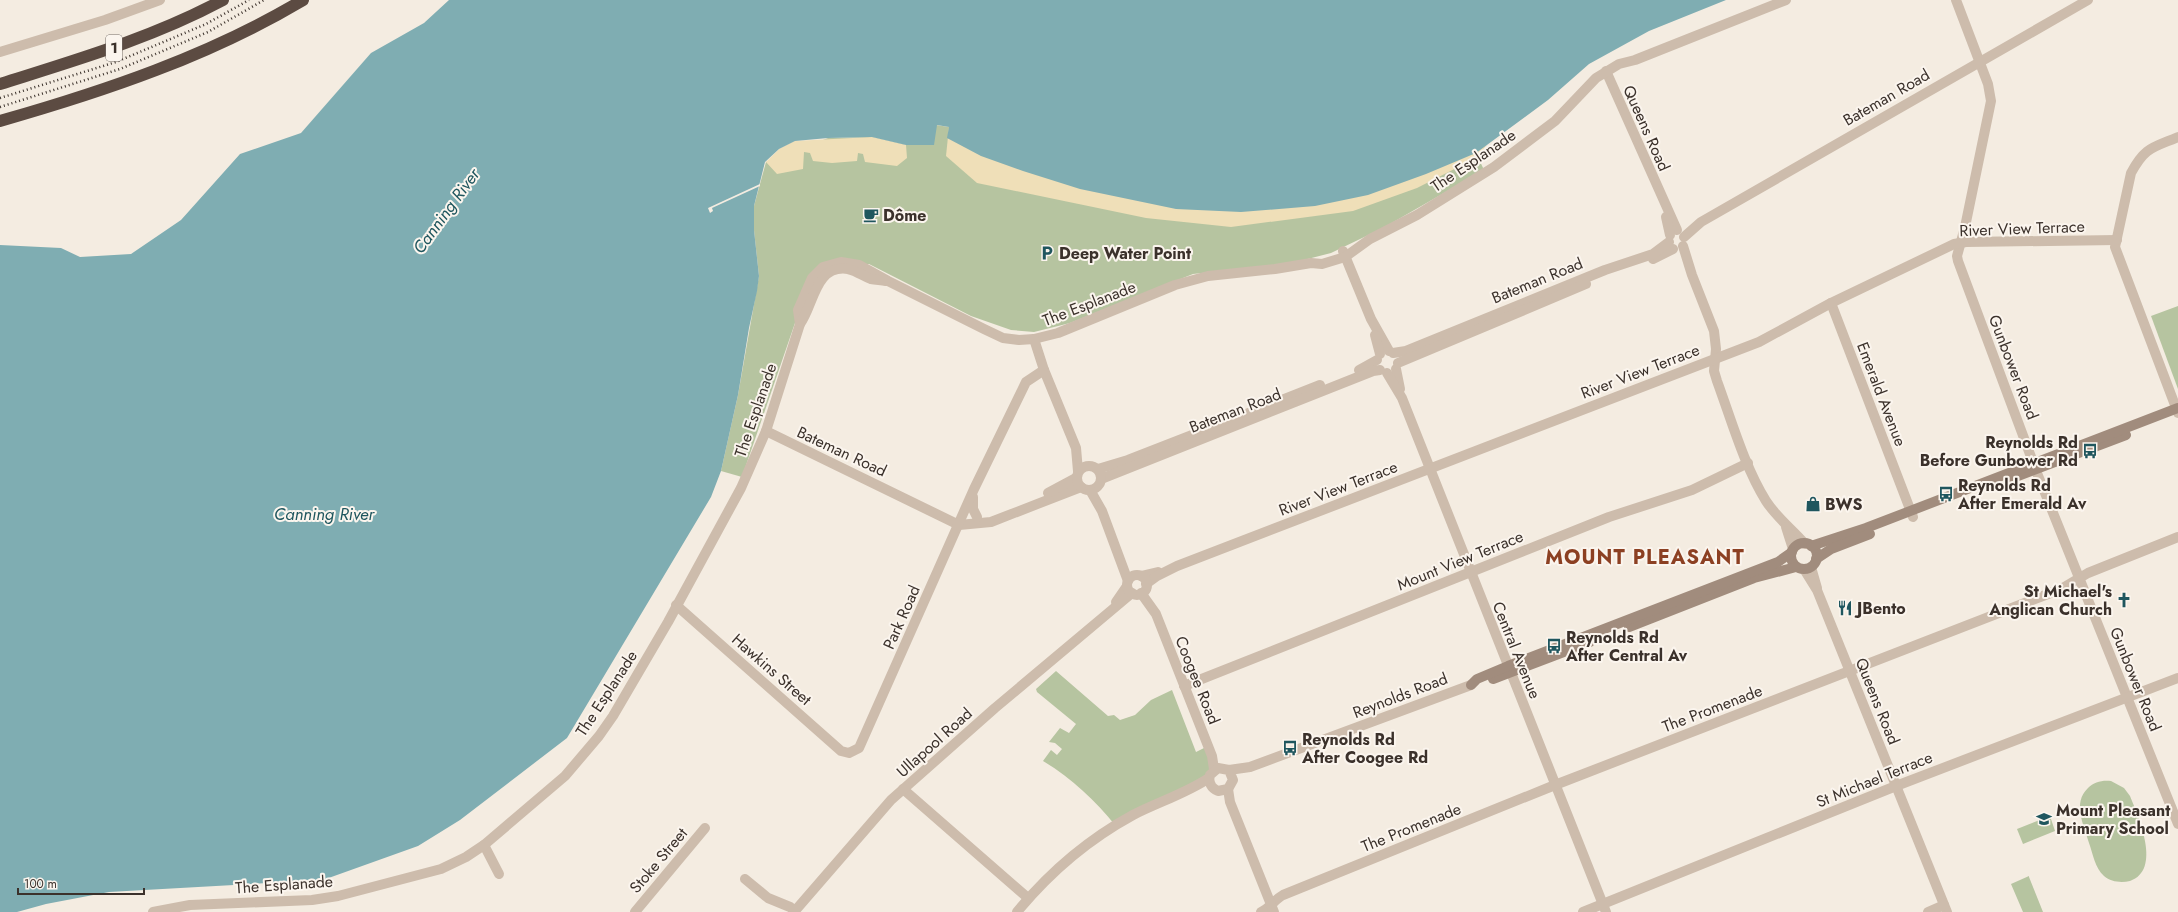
<svg xmlns="http://www.w3.org/2000/svg" width="2178" height="912" font-family="Jost,sans-serif">
<style>
.green{fill:#b6c4a0}
.sand{fill:#efdfb8}
.water{fill:#7fadb2}
.pier{fill:#f4ece1}
.lines{fill:none;stroke-linecap:round;stroke-linejoin:round}
.minor{stroke:#cdbcac;stroke-width:10}
.tertiary{stroke:#cdbcac;stroke-width:10}
.secondary{stroke:#a18c7d;stroke-width:10}
.motorway{stroke:#5c4b42;stroke-width:12}
.rail{stroke:#3b312b;stroke-width:2.5;stroke-dasharray:1 3;stroke-linecap:butt}
.labels{text-anchor:middle;stroke-width:4;stroke-linejoin:round;paint-order:stroke}
.shield{fill:#fbf5ee;stroke:#756c66;stroke-width:1}
.shield-label{font-size:15px;font-weight:bold;fill:#3b312b}
.street-label{font-size:16px;fill:#3b312b;stroke:#fbf5ee}
.poi-label{font-size:16px;font-weight:bold;fill:#3b312b;stroke:#fbf5ee;text-anchor:start}
.water-label{font-size:17px;font-style:italic;fill:#1f565e;stroke:#fbf5ee}
.district-label{font-size:20px;font-weight:bold;letter-spacing:1px;fill:#8c4022;stroke:#fbf5ee}
</style>
<rect width="100%" height="100%" fill="#f4ece1"/>
<!-- green -->
<g class="green">
<path d="M936 125 949 127 1476 153 1484 170 1383 228 1331 253 1292 263 1193 274 1070 323 1034 332 1011 330 971 316 869 264 825 268 806 291 742 477 721 471 738 395 759 276 754 230V206L766 162 828 138 872 137 906 145Z"/>
<path d="M2178 306V389L2151 316Z"/>
<path d="M1056 671 1108 716 1114 715 1120 720 1135 715 1151 700 1172 690 1196 752 1208 746 1212 756 1209 778 1115 825C1096 801 1070 777 1043 761L1051 750 1057 755 1062 749 1055 743 1049 742 1060 728 1069 733 1076 724 1037 692 1036 689Z"/>
<path d="M2111 781 2124 788 2130 796C2139 818 2162 870 2130 881 2121 883 2111 882 2104 876 2095 868 2093 854 2089 843 2084 825 2072 803 2088 788 2094 782 2102 780 2111 781Z"/>
<path d="M2050 816 2055 831 2023 844 2017 829Z"/>
<path d="M2029 876V877L2043 912H2023L2011 884Z"/>
</g>
<!-- sand -->
<g class="sand">
<path d="M949 127 1491 139 1478 157 1417 188 1353 211 1231 227 1146 218 977 183 946 156Z"/>
<path d="M872 137 906 145 907 158 897 166 865 162 863 154 858 153 857 161 832 163 813 161 810 153 804 152 803 169 777 174 766 162 779 149 794 141Z"/>
</g>
<!-- water -->
<path class="water" d="M449 0H1726L1649 31 1589 64 1548 100 1476 153 1426 174 1368 195 1315 206 1241 212 1176 209 1080 189 1023 171 981 156 947 138 949 127 937 125 934 145H906L872 137 828 138 795 141 779 149 765 162 754 206V230L759 276 757 291 749 328 738 395 721 471 711 497 567 738 460 820 418 846 323 880 109 892 46 904 17 912H0V245L61 248 80 257 131 254 181 220 240 154 301 133 371 53 424 23Z"/>
<!-- pier -->
<path class="pier" d="M760 184V186L712 208 713 211 710 213 708 208Z"/>
<g class="lines">
<!-- minor -->
<g class="minor">
<path d="M1956 0 1988 84 1991 101 1965 227 1957 256 1958 261 2037 473 2178 824"/>
<path d="M0 52 105 20 160 0"/>
<path d="M1606 71 1677 230"/>
<path d="M2178 137C2152 148 2145 147 2131 173L2115 247 2178 413"/>
<path d="M1666 217 1670 235"/>
<path d="M1684 237 1701 222 2088 0"/>
<path d="M1683 246 1692 275 1714 331 1716 349 1714 371 1717 381C1731 419 1745 468 1766 501 1777 518 1792 529 1805 544"/>
<path d="M1343 251 1371 319 1389 351"/>
<path d="M1653 259 1673 249"/>
<path d="M1831 303 1913 517"/>
<path d="M1375 335 1380 354"/>
<path d="M1393 353 1406 351 1605 270 1653 254 1669 242"/>
<path d="M1398 363 1586 284"/>
<path d="M1396 369 1400 389"/>
<path d="M1359 370 1377 360"/>
<path d="M1387 373 1402 398 1606 912"/>
<path d="M766 431 959 525 991 522 1081 487"/>
<path d="M1098 469 1128 460 1320 385"/>
<path d="M1101 479 1373 371 1380 370"/>
<path d="M1048 493 1076 478"/>
<path d="M973 497V509L977 517"/>
<path d="M1786 527 1793 549"/>
<path d="M1811 567 1817 588"/>
<path d="M1804 569 1817 590 1947 912"/>
<path d="M1141 576 1158 572"/>
<path d="M1146 584 1157 576 1177 566 1759 342 1831 303 1954 244 1966 242 2117 240"/>
<path d="M1116 602 1127 586"/>
<path d="M676 605 841 751 849 753 859 748 974 489 1026 382 1044 370"/>
<path d="M1184 686 1609 517 1692 490 1748 463"/>
<path d="M903 789 1028 898"/>
<path d="M484 845 499 874"/>
<path d="M745 879 768 898 790 907 795 911"/>
<path d="M635 912 705 828"/>
<path d="M794 912 891 800 995 708 1132 593"/>
<path d="M1261 912C1270 908 1274 900 1283 895L1555 785 2061 589 2088 573 2178 537"/>
<path d="M1583 912 1896 786 2178 678"/>
<path d="M1928 912 1944 905"/>
</g>
<!-- tertiary -->
<g class="tertiary">
<path d="M800 324 798 310 812 278 823 267 841 262 859 265 888 281 984 329 1003 338 1019 340 1034 339 1058 333 1175 285 1208 276 1275 269 1311 263 1322 264 1345 257 1370 239 1417 215 1494 167 1555 121 1596 78 1619 64 1635 60 1786 0"/>
<path d="M1034 339 1044 370 1076 448 1078 471"/>
<circle cx="1089" cy="478" r="12"/>
<path d="M1090 490 1102 511 1128 581"/>
<circle cx="1137" cy="585" r="10"/>
<path d="M1141 593 1156 614 1212 756 1214 769"/>
<path d="M1229 770 1233 780 1228 789 1218 791C1211 788 1208 782 1210 775L1218 768 1229 770 1250 767 1471 685"/>
<path d="M1228 789 1230 802 1274 912"/>
<path d="M153 912 190 905 312 900 338 896 441 869 466 857 484 845 565 776 599 736 613 716 668 622 741 488 766 431 800 324C814 305 815 264 848 269 857 271 863 276 871 279 876 280 881 280 886 281"/>
<path d="M1017 912C1049 873 1089 839 1133 815 1158 802 1185 794 1209 778"/>
</g>
<!-- secondary -->
<g class="secondary">
<path d="M2010 479 2126 435"/>
<circle cx="1804" cy="556" r="13"/>
<path d="M1811 546 1866 528 2178 408"/>
<path d="M1816 559 1831 549 1870 534"/>
<path d="M1629 627 1754 578 1796 567"/>
<path d="M1493 679 1590 642"/>
<path d="M1471 685 1477 679 1508 666 1778 562 1792 552"/>
</g>
<!-- motorway -->
<g class="motorway">
<path d="M0 84C76 60 152 38 223 0"/>
<path d="M0 121C105 91 209 56 303 0"/>
</g>
<!-- rail -->
<g class="rail">
<path d="M0 98 116 62 206 24 249 0"/>
<path d="M0 107 120 69 208 32 264 0"/>
</g>
</g>
<!-- icons -->
<defs>
<g id="cafe-bare" transform="scale(1.2)"><path d="M-5.5-4.5H6V0H3Q3 3.5 0 3.5H-2.5Q-5.5 3.5-5.5 0ZM3-3.2v2h1.7v-2ZM-6 4.5H4V6H-6Z" fill="#1f565e" stroke="#fbf5ee" stroke-width="2.5" paint-order="stroke"/></g>
<g id="parking-bare" transform="scale(1.2)"><path d="M-3.5-5.5H1a3.5 3.5 0 0 1 0 7H-1V5.5H-3.5ZM-1-3.4V-.6H.8a1.4 1.4 0 0 0 0-2.8Z" fill="#1f565e" stroke="#fbf5ee" stroke-width="2.5" paint-order="stroke"/></g>
<g id="bus-bare" transform="scale(1.2)"><path d="M-5-6H5V4H4V6H2V4H-2V6H-4V4H-5ZM-3.5-4V0h7V-4ZM-3.5 1.2v1.5H-2V1.2ZM2 1.2v1.5H3.5V1.2Z" fill="#1f565e" stroke="#fbf5ee" stroke-width="2.5" paint-order="stroke"/></g>
<g id="shop-bare" transform="scale(1.2)"><path d="M-5-2.5h2.3a2.7 3.5 0 0 1 5.4 0H5L5.5 6h-11ZM-1.5-2.5h3a1.5 2.3 0 0 0-3 0Z" fill="#1f565e" stroke="#fbf5ee" stroke-width="2.5" paint-order="stroke"/></g>
<g id="church-bare" transform="scale(1.2)"><path d="M-1.2-6h2.4v3.5h3.3v2.4h-3.3V6h-2.4V-.1h-3.3v-2.4h3.3Z" fill="#1f565e" stroke="#fbf5ee" stroke-width="2.5" paint-order="stroke"/></g>
<g id="restaurant-bare" transform="scale(1.2)"><path d="M-5-6h1v4h1v-4h1v4h1v-4h1v5L-1.5 .5V6h-2V.5L-5-1ZM5-6V6H3V1.5H1.5Q1.5-4 5-6Z" fill="#1f565e" stroke="#fbf5ee" stroke-width="2.5" paint-order="stroke"/></g>
<g id="school-bare" transform="scale(1.2)"><path d="M0-5L7-2L0 1L-7-2ZM-4 1L0 2.5L4 1V4Q0 6-4 4Z" fill="#1f565e" stroke="#fbf5ee" stroke-width="2.5" paint-order="stroke"/></g>
</defs>
<g fill-rule="evenodd">
<use href="#cafe-bare" x="871" y="215"/>
<use href="#parking-bare" x="1047" y="253"/>
<use href="#bus-bare" x="2090" y="451"/>
<use href="#bus-bare" x="1946" y="494"/>
<use href="#shop-bare" x="1813" y="504"/>
<use href="#church-bare" x="2124" y="600"/>
<use href="#restaurant-bare" x="1845" y="608"/>
<use href="#bus-bare" x="1554" y="646"/>
<use href="#bus-bare" x="1290" y="748"/>
<use href="#school-bare" x="2044" y="819"/>
</g>
<g class="labels">
<!-- shield labels -->
<rect class="shield" x="106" y="35" width="16" height="26" rx="3"/>
<g class="shield-label">
<text x="114" y="53">1</text>
</g>
<!-- street labels -->
<g class="street-label">
<text transform="translate(1886 97) rotate(-30)" y="6">Bateman Road</text>
<text transform="translate(1647 128) rotate(66)" y="6">Queens Road</text>
<text transform="translate(1473 160) rotate(-34)" y="6">The Esplanade</text>
<text transform="translate(2022 228) rotate(-2)" y="6">River View Terrace</text>
<text transform="translate(1537 280) rotate(-22)" y="6">Bateman Road</text>
<text transform="translate(1089 303) rotate(-21)" y="6">The Esplanade</text>
<text transform="translate(2014 367) rotate(69)" y="6">Gunbower Road</text>
<text transform="translate(1640 371) rotate(-21)" y="6">River View Terrace</text>
<text transform="translate(1882 394) rotate(69)" y="6">Emerald Avenue</text>
<text transform="translate(755 410) rotate(-71)" y="6">The Esplanade</text>
<text transform="translate(1235 410) rotate(-21)" y="6">Bateman Road</text>
<text transform="translate(842 451) rotate(25)" y="6">Bateman Road</text>
<text transform="translate(1338 488) rotate(-21)" y="6">River View Terrace</text>
<text transform="translate(1460 560) rotate(-22)" y="6">Mount View Terrace</text>
<text transform="translate(901 617) rotate(-66)" y="6">Park Road</text>
<text transform="translate(1517 650) rotate(68)" y="6">Central Avenue</text>
<text transform="translate(772 669) rotate(41)" y="6">Hawkins Street</text>
<text transform="translate(2136 679) rotate(68)" y="6">Gunbower Road</text>
<text transform="translate(1198 680) rotate(68)" y="6">Coogee Road</text>
<text transform="translate(606 693) rotate(-57)" y="6">The Esplanade</text>
<text transform="translate(1400 695) rotate(-21)" y="6">Reynolds Road</text>
<text transform="translate(1878 701) rotate(68)" y="6">Queens Road</text>
<text transform="translate(1712 708) rotate(-21)" y="6">The Promenade</text>
<text transform="translate(934 742) rotate(-42)" y="6">Ullapool Road</text>
<text transform="translate(1874 779) rotate(-22)" y="6">St Michael Terrace</text>
<text transform="translate(1411 827) rotate(-22)" y="6">The Promenade</text>
<text transform="translate(658 860) rotate(-50)" y="6">Stoke Street</text>
<text transform="translate(284 884) rotate(-4)" y="6">The Esplanade</text>
</g>
<!-- poi labels -->
<g class="poi-label">
<text x="883" y="221">Dôme</text>
<text x="1059" y="259">Deep Water Point</text>
<text x="2078" y="448" text-anchor="end">Reynolds Rd<tspan x="2078" dy="18">Before Gunbower Rd</tspan></text>
<text x="1958" y="491">Reynolds Rd<tspan x="1958" dy="18">After Emerald Av</tspan></text>
<text x="1825" y="510">BWS</text>
<text x="2112" y="597" text-anchor="end">St Michael's<tspan x="2112" dy="18">Anglican Church</tspan></text>
<text x="1857" y="614">JBento</text>
<text x="1566" y="643">Reynolds Rd<tspan x="1566" dy="18">After Central Av</tspan></text>
<text x="1302" y="745">Reynolds Rd<tspan x="1302" dy="18">After Coogee Rd</tspan></text>
<text x="2056" y="816">Mount Pleasant<tspan x="2056" dy="18">Primary School</tspan></text>
</g>
<!-- water labels -->
<g class="water-label">
<text transform="translate(446 211) rotate(-54)" y="6">Canning River</text>
<text x="324" y="520">Canning River</text>
</g>
<!-- district labels -->
<g class="district-label">
<text x="1645" y="564">MOUNT PLEASANT</text>
</g>
</g>
<!-- scale -->
<path d="M18 888v6h126v-6" fill="none" stroke="#3b312b" stroke-width="2"/>
<text x="24" y="888" font-size="12" fill="#3b312b" stroke="#fbf5ee" stroke-width="3" paint-order="stroke">100 m</text>
</svg>
